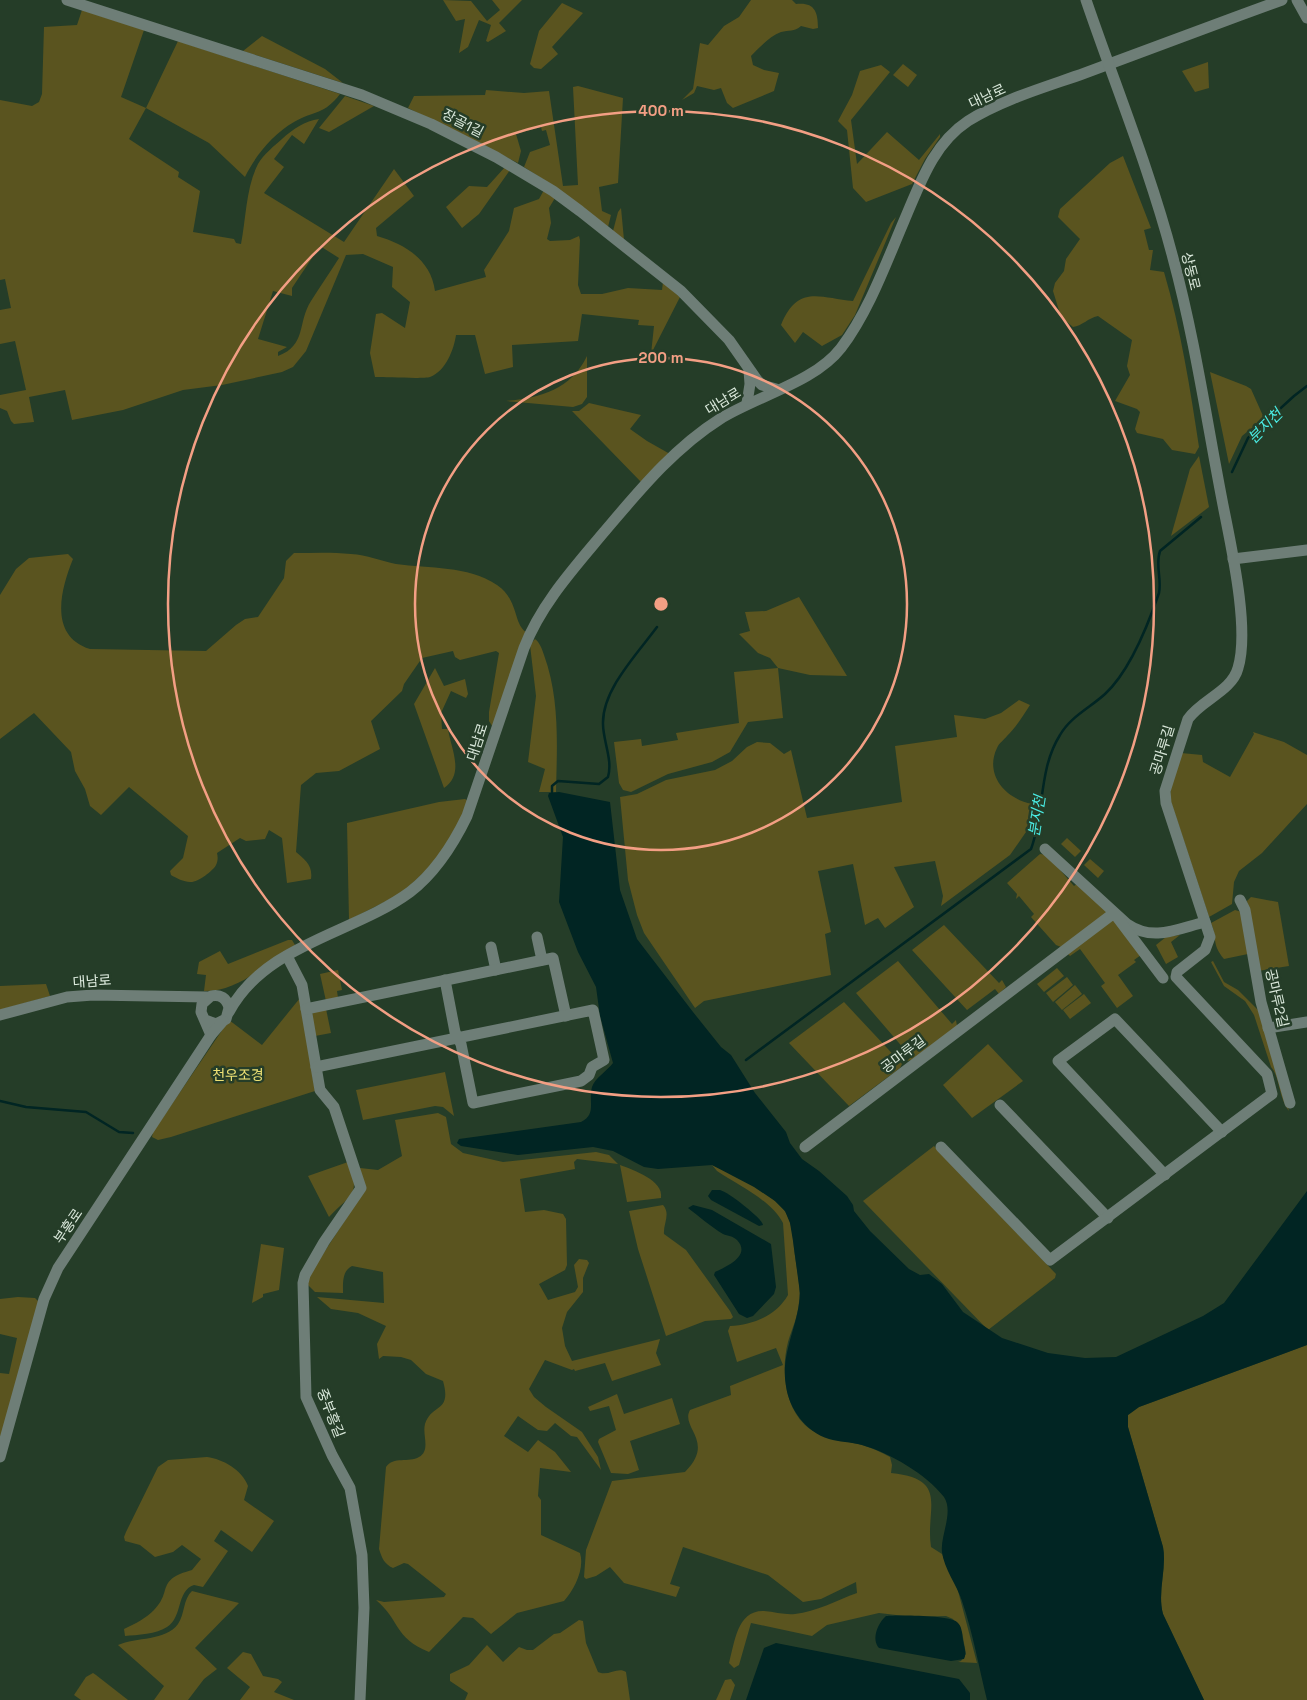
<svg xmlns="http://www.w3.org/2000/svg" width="1307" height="1700" font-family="'Space Grotesk','Noto Sans KR',sans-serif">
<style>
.green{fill:#5a541f;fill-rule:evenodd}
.water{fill:#012523}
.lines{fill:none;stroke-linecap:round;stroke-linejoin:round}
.stream{stroke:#012523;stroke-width:2.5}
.minor{stroke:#6e7e77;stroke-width:11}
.ring{fill:none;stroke:#f39f84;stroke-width:2.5}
.labels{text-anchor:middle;stroke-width:5;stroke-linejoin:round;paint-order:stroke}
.street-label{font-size:14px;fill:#dbe9dc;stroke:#253d28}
.park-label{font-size:14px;fill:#eee275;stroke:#253d28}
.water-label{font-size:15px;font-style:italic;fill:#4aece4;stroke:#253d28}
.centre{fill:#f39f84;stroke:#253d28;stroke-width:2.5}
.ring-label{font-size:15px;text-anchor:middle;font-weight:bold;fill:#f39f84;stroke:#253d28;stroke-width:5;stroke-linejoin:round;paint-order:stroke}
</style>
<rect width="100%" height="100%" fill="#253d28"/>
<!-- green -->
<g class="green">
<path d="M443 0 471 1 487 21 500 10 492 0H522L499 23 506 31 488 42 486 41 491 25 479 20 468 47 459 53 465 19 456 21Z"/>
<path d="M751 0H792L796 4C814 2 818 11 818 28L813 29 801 26C794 32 789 30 781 32 770 36 760 47 751 56L753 65 764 70 779 73 774 91 733 108 727 103 721 88 714 90 697 86 694 93 682 100 693 89 700 43 708 45 724 26 739 17Z"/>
<path d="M562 3 583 13 552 47 558 54 541 69 534 68 530 64 539 31Z"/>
<path d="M82 10 144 30 121 97 146 108 178 41 340 94C324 115 315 110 294 122 273 134 255 156 245 177L209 143 146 108 129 139 179 172 178 177 200 191 193 232 234 239 236 243 241 244C246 219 246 187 258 164 264 154 274 146 282 139 293 129 305 121 319 119L304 144 292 135 274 159 284 167 264 193 344 242 394 169 414 196 376 228 377 236C405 244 431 260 435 291L486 277 484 270 509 231 514 208 539 199 544 190 555 198 549 208 551 223 547 239 550 241 570 240 579 236 580 240 578 285 581 294H602L628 288 662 290 663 282 680 297 651 354 654 326 638 325 639 320 582 314 578 341 512 345 513 367 485 374 475 335H456C454 349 446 371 430 377 424 379 385 377 375 377L370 353 376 314 382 313 405 328 410 302 392 287 393 267 363 254 346 255 306 351 293 367 282 372 222 385 183 390 123 410 72 420 65 390 29 397 34 422 14 424 11 421 7 411 0 408V395L26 390 15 341 0 344V310L11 308 5 279 0 280V100L32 106 39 102 42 94 44 27 77 25ZM320 246 339 258C330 272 320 287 311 301 297 323 307 345 278 356V352L287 347 258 339 273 291 292 296V288Z"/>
<path d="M262 36 325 69 343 83 243 51Z"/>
<path d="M1208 62 1209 88 1195 92 1182 71Z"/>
<path d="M903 64 917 75 908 87 893 75Z"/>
<path d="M881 65 890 72 851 120 857 164 887 132 919 160 940 134V137L925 159 912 184 866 202 853 188 847 130 838 121 852 95 860 71Z"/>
<path d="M578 86 623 98 618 183 599 187 602 211 611 215 608 227 561 191 524 167 530 152 550 145 546 130 542 131 541 127 516 134 521 151 518 163 408 108 414 96 485 95 486 90 524 93 549 91 563 186 578 185 573 87Z"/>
<path d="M345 96 374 106 329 132 319 128Z"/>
<path d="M1123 156 1151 228 1144 230 1149 250H1153L1150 270 1164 272C1181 330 1190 388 1199 447L1195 454 1172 450 1163 439 1137 433 1135 429 1140 412 1137 409 1115 401 1130 375 1127 366 1132 340 1098 316C1088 318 1082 326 1073 327L1061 317 1053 291 1055 283 1064 271 1066 259 1080 239 1058 217 1060 209 1110 163Z"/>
<path d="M505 167 510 170 479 214 462 228 446 207 469 186 487 187Z"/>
<path d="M621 208 624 240 613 231 618 212Z"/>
<path d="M896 217 855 315 842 335 822 346 803 332 795 343 781 325C798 284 819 298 853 301L891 223Z"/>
<path d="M587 356V397L582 404 573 407 506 401C539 398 571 390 587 356Z"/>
<path d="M1210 372 1246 386 1251 389 1264 418 1242 436 1229 464Z"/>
<path d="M589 403 641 415 630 429 647 441 670 454 642 483 572 411H579Z"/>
<path d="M1199 456 1209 507 1171 536 1190 469Z"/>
<path d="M294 553C313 553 332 552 351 554 367 555 381 561 396 564 430 569 467 565 497 585 519 600 513 623 526 632L494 729 489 721V712L499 653 496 651 460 660 455 657 453 651 422 658 404 684 402 691 371 721 380 749 339 771 316 773 301 785 296 852C305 860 313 865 311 879L287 883 282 838 269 830 265 839 246 841 240 838 217 853C218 857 218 861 216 865 213 871 197 883 190 882 184 882 176 878 171 875L170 871 183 858 188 836 129 787 101 815 90 806 85 789 75 771 71 752 34 713 0 739V595L16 569 29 558 68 554 73 559C60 591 49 636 90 649L206 651 236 625 245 619 258 617 284 578 286 561Z"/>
<path d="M799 597 847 676 810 675 778 668 783 718 748 722 730 752 712 762 668 774 631 792 623 790 619 783 614 742 641 739 642 746 678 740 676 733 739 723 734 672 778 668 770 658 758 653 739 634 750 631 745 612 766 611Z"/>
<path d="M535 639C540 643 542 649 544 655 560 699 557 746 556 792H539L545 769 528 762 536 696 530 645Z"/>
<path d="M435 668 444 686 465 679 468 694 466 698 451 691 441 713 442 729H448C451 749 465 774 444 788L414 704Z"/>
<path d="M1019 700 1030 705C1023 716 1016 727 1007 736 1004 740 999 743 997 748 984 775 1006 799 1032 804L1026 832 1010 855 941 906 943 896 935 861 894 867 914 907 885 928 878 918 865 925 853 864 818 871 831 932 825 934 831 975 704 1001 695 1008 644 933 637 915 628 880 620 797 637 794 666 780 715 770 732 761 747 747 757 742 770 743 784 754 791 750 807 818 902 802 895 746 957 737 954 715 985 719 1001 713Z"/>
<path d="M1253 732 1284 742 1307 755V804L1262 853 1239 871 1234 882 1232 904 1209 917 1170 799 1171 784 1181 753 1202 755 1203 762 1230 777 1254 734Z"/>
<path d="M465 799 470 802 438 859 402 893 349 920 347 823 439 802Z"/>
<path d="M1067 838 1081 851 1075 857 1061 844Z"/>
<path d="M1040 854 1047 855 1074 886 1078 883 1106 909V914L1061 947 1056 945 1031 917 1034 914 1019 896 1016 899 1017 894 1007 883Z"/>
<path d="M1090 859 1104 871 1098 878 1084 865Z"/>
<path d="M1251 897 1278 902 1289 966 1258 971 1247 901Z"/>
<path d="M1235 910 1242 912 1248 954 1224 959C1211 943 1218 940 1211 923Z"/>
<path d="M1114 919 1141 955 1134 960 1136 962 1118 975 1133 996 1117 1008 1101 986 1105 983 1080 949 1070 956 1067 953Z"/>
<path d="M944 925 999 983 1002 980 1006 987 999 994 995 989 967 1010 912 950Z"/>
<path d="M1180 935 1171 942 1178 957 1166 964 1156 945 1166 937Z"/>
<path d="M288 940H292L295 945C264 963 242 991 204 991L206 975 197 974 199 962 220 951 228 964Z"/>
<path d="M898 961 952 1024 956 1020 957 1026 912 1060 907 1061 911 1057 856 993Z"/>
<path d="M1213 961 1224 982 1238 990 1260 1012 1289 1111C1278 1096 1280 1077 1271 1067L1254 1015 1245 1001 1224 986 1211 962Z"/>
<path d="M1057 968 1064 976 1044 992 1037 984Z"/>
<path d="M338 970 342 990 337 991 338 998 326 1001 320 974Z"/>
<path d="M1067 977 1073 985 1053 1002 1046 993Z"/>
<path d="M46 984 50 996 0 1010V986Z"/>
<path d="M1075 985 1082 994 1062 1010 1055 1002Z"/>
<path d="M1084 994 1091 1003 1070 1019 1063 1010Z"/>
<path d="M300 998 315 1091 171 1137 158 1140 152 1137 153 1132 229 1020 262 1045Z"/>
<path d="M844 1002 902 1064 900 1068 849 1106 789 1043Z"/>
<path d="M326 1009 331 1033 315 1036 312 1015 313 1012Z"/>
<path d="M988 1044 1023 1081 972 1118 943 1085Z"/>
<path d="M445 1072 454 1116 443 1107 435 1106 363 1120 356 1090Z"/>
<path d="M438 1113 446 1117 451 1144 463 1153 503 1162 596 1152 609 1155 618 1164 577 1159 574 1162 575 1169 520 1179 525 1212 544 1210 563 1214 566 1219 567 1265 565 1270 539 1284 548 1300 575 1292 578 1287 574 1265 579 1259 587 1260 589 1263 583 1278V1292L567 1312 562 1328 565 1346 572 1361 660 1339 656 1353 661 1365 612 1381 605 1363 575 1371 574 1369 572 1370 545 1360 529 1389 534 1397 546 1407 582 1432 598 1457 601 1470 577 1437 571 1436 555 1423 547 1431 538 1430 518 1416 504 1436 528 1452 538 1440 555 1452 571 1472 540 1468 538 1496 541 1500V1535L580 1553C585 1569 574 1590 564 1601L517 1613 491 1634 473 1618 463 1617 429 1652C394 1638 400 1620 376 1600L384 1602 444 1597 446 1594 408 1564 404 1563 393 1568C384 1564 382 1558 379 1549L386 1467C393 1456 409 1463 419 1457 431 1450 422 1435 425 1424 432 1403 452 1413 443 1381L426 1374 411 1360 401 1357 383 1356 379 1359 377 1344 386 1326 358 1313 331 1309 317 1297 384 1303 383 1272 352 1266C342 1271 343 1283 343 1293L315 1292 308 1285V1277L364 1191 360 1168 378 1170 402 1156 395 1120Z"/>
<path d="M934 1146 1056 1274 1055 1278 988 1330 863 1201Z"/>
<path d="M348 1162C361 1195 352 1193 329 1217L308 1176Z"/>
<path d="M620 1165C633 1170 664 1180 661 1198L627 1202Z"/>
<path d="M712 1165C736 1176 766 1189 783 1209 792 1219 793 1236 794 1249 796 1266 801 1285 799 1302 798 1316 792 1329 788 1342 781 1369 784 1405 805 1425 820 1439 843 1440 862 1445 872 1448 881 1452 890 1457L892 1465 891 1473C950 1479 925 1508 931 1547L942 1554 957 1587 977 1663 958 1662 961 1661 966 1654 962 1632 953 1619 946 1616 913 1617 879 1613 827 1625 812 1636 751 1623 739 1665 734 1668 729 1663C735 1642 737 1610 764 1611 775 1612 785 1615 795 1614 816 1612 837 1600 857 1593L856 1582 821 1599 803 1602 768 1575 683 1547 670 1584 680 1587 676 1597 624 1583 610 1567 596 1576 586 1579 584 1577 586 1550 612 1481 685 1472C716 1441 680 1428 690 1410L731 1395 730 1386 783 1365 776 1348 737 1362 728 1331 730 1326C753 1325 776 1316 788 1295L783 1223C771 1200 738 1185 717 1171Z"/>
<path d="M663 1205C671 1214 663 1224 664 1234L686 1250 730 1311 733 1317 731 1319 705 1321 666 1336 638 1249 629 1211Z"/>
<path d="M261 1244 284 1248 279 1290 263 1294V1297L252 1303Z"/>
<path d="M18 1297 35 1298 39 1302 0 1440V1373L9 1374 17 1338 0 1334V1299Z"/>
<path d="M1307 1345V1700H1204L1163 1614C1157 1592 1167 1569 1163 1547L1128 1427V1415L1139 1407Z"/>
<path d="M617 1394 624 1414 672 1398 680 1424 630 1441 639 1470 628 1474 611 1473 598 1442 599 1439 616 1430 609 1406 590 1411 588 1407Z"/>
<path d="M207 1457C223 1459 242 1470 248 1486L244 1500 274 1521 252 1552 221 1530 214 1541 228 1551 203 1587 194 1585C176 1591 183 1617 167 1627 157 1634 137 1635 125 1636L124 1629C135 1624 146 1618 154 1610 173 1591 155 1580 192 1570L201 1559 182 1545 173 1552 155 1557 140 1545 125 1541 124 1537 126 1532 158 1467 168 1460Z"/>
<path d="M192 1591 239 1603 195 1648 217 1669 204 1679 188 1700H154L164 1686 118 1645C136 1637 166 1641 178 1624 185 1614 183 1599 192 1591Z"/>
<path d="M579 1620 583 1621 586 1643 598 1672C608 1677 618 1666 626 1672L630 1700H465L468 1693 450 1681V1674L469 1665 487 1645 503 1662 519 1647 527 1650H533L554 1634 560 1633Z"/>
<path d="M243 1652 251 1654 263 1676 278 1679 282 1682 274 1692 294 1700H240L250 1687 227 1668Z"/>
<path d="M93 1673 96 1675 128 1700H81L74 1695 86 1677Z"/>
<path d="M731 1679 735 1685 730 1700H716L725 1680Z"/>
</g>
<!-- water -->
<g class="water">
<path d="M559 792 610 802 620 890 637 939 693 1012 721 1047 731 1055 755 1093 786 1132 790 1143 802 1159 819 1171 847 1196 853 1205 854 1211 870 1231 909 1269 920 1275 929 1274 942 1284 963 1312 1002 1338 1048 1353 1085 1358 1116 1357 1203 1316 1224 1303 1307 1191V1345L1139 1407 1128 1415V1427L1163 1547C1167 1569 1157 1592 1163 1614L1204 1700H987C979 1668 973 1633 962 1601 957 1585 944 1569 942 1552 940 1536 954 1512 944 1497 926 1474 890 1453 862 1445 851 1442 839 1442 829 1439 806 1432 789 1409 786 1386 780 1353 799 1325 800 1293L793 1241 790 1223 785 1211 775 1201 754 1187 712 1165 658 1169 644 1167 613 1151 593 1147 518 1155 461 1146 457 1143 459 1139 581 1122C597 1114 588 1101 592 1087 595 1078 607 1071 613 1063L600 1016 596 987 578 952 559 902 563 837 548 796 549 793Z"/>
<path d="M712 1190C713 1190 719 1190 720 1190 728 1192 762 1218 763 1225L759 1226 711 1200 708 1196Z"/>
<path d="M693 1205 712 1210 771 1244 776 1287 774 1294 753 1316 747 1318 739 1314 714 1275 715 1272C725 1267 752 1256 737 1240 733 1236 728 1236 723 1234 711 1227 699 1216 688 1208Z"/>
<path d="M886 1616C898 1615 949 1615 957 1622 962 1626 962 1633 963 1640 964 1647 967 1653 964 1659L951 1661 879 1648C871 1639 878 1623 886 1616Z"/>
<path d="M776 1643 959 1679 970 1693V1700H746L764 1648Z"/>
</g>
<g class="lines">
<!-- stream -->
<g class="stream">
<path d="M1232 472 1248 438 1294 396 1307 386"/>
<path d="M552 792V786L558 781 599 784 608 777C613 760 603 741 603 724 602 690 637 654 657 627"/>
<path d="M746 1060 1031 849C1045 812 1038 770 1060 735 1070 717 1091 707 1105 694 1130 671 1148 625 1159 593 1162 579 1155 565 1160 551L1201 517"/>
<path d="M0 1101 26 1107 86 1112 119 1132 133 1133"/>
</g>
<!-- minor -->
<g class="minor">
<path d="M67 0 362 95 431 124 496 157 553 191 580 211 681 291 729 340 757 380 762 385 776 389"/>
<path d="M1297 0 1307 18"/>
<path d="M747 403 750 384 749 370"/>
<path d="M1233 559 1307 550"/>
<path d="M1045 849 1127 924C1153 942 1177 929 1205 922"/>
<path d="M1240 900 1245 910 1261 1002 1290 1103"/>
<path d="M537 937 542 960"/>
<path d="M491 947 496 970"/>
<path d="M287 956 302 985 320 1090 334 1107 361 1188 324 1242 305 1275 303 1283 306 1397 332 1455 350 1488 362 1555 364 1608 360 1700"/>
<path d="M306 1009 553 958 566 1016"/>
<path d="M229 1012C265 944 353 934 410 892 436 872 453 845 467 816L524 648C541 604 574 568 604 532 639 491 674 448 720 419 757 396 815 382 841 348 869 311 886 263 904 221 920 184 933 144 968 121 1003 99 1046 87 1085 73 1150 49 1216 24 1282 0"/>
<path d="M0 1015 67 997 93 995 207 997"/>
<path d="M205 1020 216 1024 226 1019 229 1008C227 998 220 994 211 996L202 1004 201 1012 211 1035"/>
<path d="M1268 1028 1307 1022"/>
<path d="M316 1067C408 1048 501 1029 593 1010L604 1060 592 1067 589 1075 581 1081 473 1103 461 1044 455 1032 445 980"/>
<path d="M1000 1105 1108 1218"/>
<path d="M805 1147 1114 913 1163 978"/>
<path d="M941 1147 1050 1260 1272 1094 1267 1074 1176 977 1177 972 1205 950 1210 937 1166 803 1165 791 1188 719C1201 700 1232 691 1238 668 1250 629 1231 546 1223 505 1207 423 1195 339 1173 258 1150 170 1115 85 1086 0"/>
<path d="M1165 1175 1058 1061 1115 1019 1222 1132"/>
<path d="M0 1457 44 1299 58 1268 211 1035 223 1021"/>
</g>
</g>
<!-- distance rings -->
<g class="ring">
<circle cx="661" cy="604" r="246"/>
<circle cx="661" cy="604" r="493"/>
</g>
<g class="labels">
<!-- street labels -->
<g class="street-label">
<text transform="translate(987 96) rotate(-25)" y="5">대남로</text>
<text transform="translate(463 123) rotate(27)" y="5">장골1길</text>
<text transform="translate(1191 271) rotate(76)" y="5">상동로</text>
<text transform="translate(723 401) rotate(-31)" y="5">대남로</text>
<text transform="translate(477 742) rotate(-72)" y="5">대남로</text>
<text transform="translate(1162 750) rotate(-73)" y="5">공마루길</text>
<text transform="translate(92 981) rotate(-4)" y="5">대남로</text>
<text transform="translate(1277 998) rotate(77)" y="5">공마루2길</text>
<text transform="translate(903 1054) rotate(-37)" y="5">공마루길</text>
<text transform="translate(68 1226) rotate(-56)" y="5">부흥로</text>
<text transform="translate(331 1413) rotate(69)" y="5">중부흥길</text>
</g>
<!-- park labels -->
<g class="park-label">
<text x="238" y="1080">천우조경</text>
</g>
<!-- water labels -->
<g class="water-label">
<text transform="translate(1265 426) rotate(-45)" y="5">분지천</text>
<text transform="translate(1037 816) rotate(-81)" y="5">분지천</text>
</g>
</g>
<circle cx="661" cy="604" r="8" class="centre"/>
<g class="ring-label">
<text x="661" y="116">400 m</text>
<text x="661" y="363">200 m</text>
</g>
</svg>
